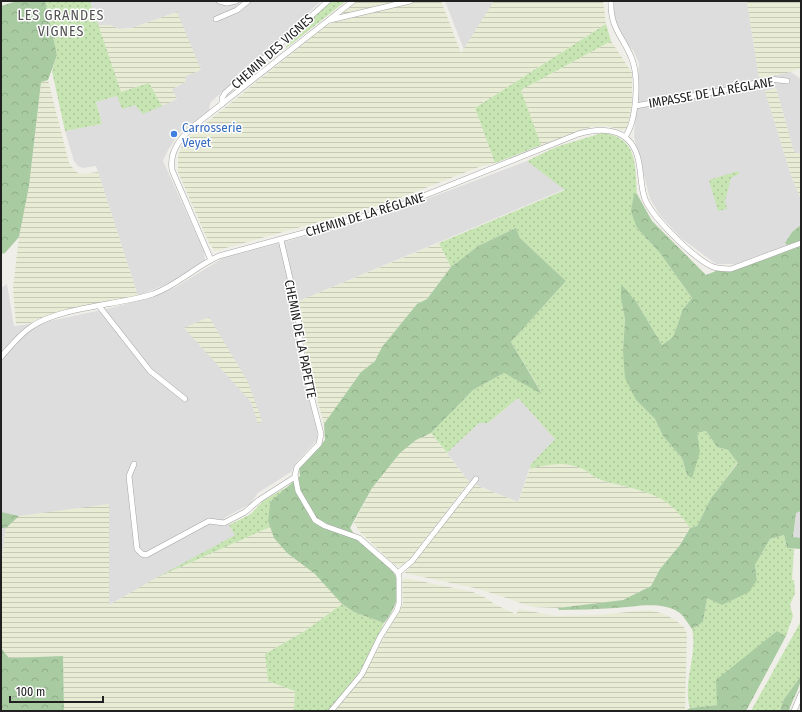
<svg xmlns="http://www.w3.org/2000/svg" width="802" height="712" font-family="'Fira Sans Condensed',sans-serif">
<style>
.residential{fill:#dedddd}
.farmland{fill:url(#farmland-rules)}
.grass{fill:url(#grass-dots)}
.forest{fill:url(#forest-crowns)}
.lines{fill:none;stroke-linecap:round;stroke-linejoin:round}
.street-casing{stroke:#a4a4a4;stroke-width:6}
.street{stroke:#fff;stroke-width:5}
.shop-dot{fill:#3f7fe0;stroke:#fff;stroke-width:1.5}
.labels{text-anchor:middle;stroke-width:3;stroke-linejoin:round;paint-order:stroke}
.street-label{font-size:13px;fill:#202020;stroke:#fff}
.shop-label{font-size:13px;fill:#366cbe;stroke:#fff;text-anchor:start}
.neighbourhood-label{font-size:14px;letter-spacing:1px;fill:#535353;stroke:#fff}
</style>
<defs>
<pattern id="farmland-rules" width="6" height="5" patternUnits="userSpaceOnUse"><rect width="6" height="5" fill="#e8ecd5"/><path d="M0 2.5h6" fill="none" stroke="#c7cab7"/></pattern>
<pattern id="grass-dots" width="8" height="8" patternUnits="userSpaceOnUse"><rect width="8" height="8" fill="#c7e4b3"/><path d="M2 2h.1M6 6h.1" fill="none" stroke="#abc39a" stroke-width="1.8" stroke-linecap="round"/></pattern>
<pattern id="forest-crowns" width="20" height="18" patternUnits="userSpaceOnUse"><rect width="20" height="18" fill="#a9cba1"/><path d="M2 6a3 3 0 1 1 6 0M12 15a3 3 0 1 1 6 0" fill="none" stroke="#91ae8a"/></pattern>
</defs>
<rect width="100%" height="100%" fill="#f0eee8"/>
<!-- residential -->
<g class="residential">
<path d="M90 1H321L210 103 209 112 181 131 168 150 163 161 204 251 205 261 172 282 138 296 96 166 83 168 78 166 74 161 65 131 102 124 96 102 117 96 135 105 177 99 172 89 185 82 177 12 132 28 119 29 110 25H98Z"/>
<path d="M445 1H494L464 50Z"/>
<path d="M614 1H747L759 78 791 72 801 79V154L794 152 776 88 765 91 792 178 801 199V225L792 232 785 243 787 245 735 264H716L681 238 660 215 650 199 634 137 639 63 634 52 617 31 613 8Z"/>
<path d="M527 161 565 189 292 304 300 368 317 428V440L295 464 291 472 258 493 250 504 224 518 236 535 109 605 6 528 1 564V288L7 284 14 326 45 322 111 308 153 296 176 287 223 258 379 217Z"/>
<path d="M518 398 555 439 531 464 518 502 469 482 447 453 479 423H488Z"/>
<path d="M801 511V538H793L796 512Z"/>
</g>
<!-- farmland -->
<g class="farmland">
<path d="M358 1H400L338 16Z"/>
<path d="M417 1H441L461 53 494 1H603L606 24 475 108 495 163 479 167 387 203 215 251 209 243 178 172V155L185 140 328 24Z"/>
<path d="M747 1H801V68L791 72 759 78Z"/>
<path d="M177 12 201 70 186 76 185 82 172 89 177 99 162 106 149 83 121 93 98 25H110L119 29 132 28Z"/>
<path d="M611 41 632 73V105L627 128 622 130 606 126 591 127 541 145 521 90Z"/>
<path d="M48 80 69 163 76 172 81 174 98 172 138 296 54 313 30 323 16 324 13 288 19 237 29 186 41 82Z"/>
<path d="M776 88 794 152 801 154V199L792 178 765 91Z"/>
<path d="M439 243 451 267 427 299 417 304 382 347 375 361 361 372 324 424 307 365 299 301Z"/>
<path d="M209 317 248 382 262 421 258 424 251 402 184 328Z"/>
<path d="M431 433 469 482 409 560 400 566 395 565 360 532 354 523 372 488 400 453 416 440Z"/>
<path d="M545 464H568L584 469 599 480 647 492 664 499 680 513 690 528 680 545 660 569 651 586 623 600 558 608 533 607 479 589 405 573 475 485 518 502 530 469Z"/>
<path d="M109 504V605L156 578 270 527 274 538 287 553 315 574 330 590 342 604 305 631 265 654 268 681 295 691 294 711H64L63 656 9 658 1 648V564L6 528 19 516Z"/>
<path d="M405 578 473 592 484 597 496 605 516 614 519 609 556 616 597 615 649 610 661 613 674 619 684 627 687 634 685 711H334L362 679 389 628 399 613 403 604 402 581Z"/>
</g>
<!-- grass -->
<g class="grass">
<path d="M45 1H90L121 92 149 83 162 106 143 114 135 105 122 109 117 96 96 102 102 124 65 131 52 71 57 55Z"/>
<path d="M332 1H346L285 49 292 37Z"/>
<path d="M606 24 611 41 521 90 541 145 495 163 475 108Z"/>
<path d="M602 133C638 137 635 165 637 194L634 195 637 228 660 253 692 298 683 309 673 337 662 345 637 303 621 299 625 319 623 351 636 400 655 419 663 436 682 458 687 475 697 433 706 431 717 447 728 450 738 462 711 498 697 526 690 528C669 497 654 494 620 485 613 483 605 482 599 479 593 477 589 472 583 469 566 461 548 464 530 469L531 464 555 439 518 398 488 423H479L447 453 431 433 473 390 504 373 542 393 511 342 566 281 520 238 516 228 478 246 451 267 439 243 565 190 527 161 556 147Z"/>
<path d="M738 171 739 174 731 178 725 201 727 209 718 211 709 180Z"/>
<path d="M291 485 270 502 268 521 270 527 156 578 235 535 229 525 251 514 264 500Z"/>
<path d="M784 535 787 548 794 549 792 580H794L795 593 790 605 793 616 786 636 776 631 717 705 690 708C682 683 698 655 692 629L703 622 707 598 757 580 755 565 770 539Z"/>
<path d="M342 604 354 612 384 623C369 659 355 683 328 711H294L295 691 268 681 265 654 305 631Z"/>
<path d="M801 621V676L784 699 780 711H751Z"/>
</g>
<!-- forest -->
<g class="forest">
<path d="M17 1H45L57 55 48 80 41 82 29 186 19 237 5 253 1 254V6Z"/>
<path d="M634 194H637L652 221 706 275 721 269H731L766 259 801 246V511L796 513 793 537 801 538V549L787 548 784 535 770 539 755 565 757 580 749 592 722 605 707 598 703 622 692 629C689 625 686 620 683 616 667 599 635 607 615 608 596 609 578 610 559 610L558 608 623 600 651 586 660 569 680 545 690 528 697 526 711 498 738 463 728 450 717 447 706 431 697 433 700 452 692 478 687 475 682 458 663 436 655 419 636 400 625 378 623 351 625 319 621 299V284L637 303 662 345 673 337 683 309 692 298 660 253 637 228 631 211Z"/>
<path d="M801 225V241L787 245 785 243 792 232Z"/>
<path d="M516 228 520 238 566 281 511 342 542 394 504 373 473 390 431 433 416 440 400 453 372 488 350 528C355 535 360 542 366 547 375 556 386 562 393 572 405 588 394 611 384 623L354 612 342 604 315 574 287 553 274 538 268 521 270 502 300 476 299 468 325 440 324 424 361 372 375 361 382 347 417 304 427 299 451 267 478 246Z"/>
<path d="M1 512 19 516 6 528H1Z"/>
<path d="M777 631 786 636 746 711H685L690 708 717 705 716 680Z"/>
<path d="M1 648 9 658 63 656 64 711H1Z"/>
<path d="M801 676C801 688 792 699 789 711H780L784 699Z"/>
</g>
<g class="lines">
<!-- street casing -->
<g class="street-casing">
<g id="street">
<path d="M219 1 227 3 236 1"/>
<path d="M611 1C610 29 623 36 632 59 639 78 637 120 625 137"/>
<path d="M216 19 237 10 248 1"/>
<path d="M330 20 410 1"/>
<path d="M222 104V98L225 93 328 1"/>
<path d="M635 106 737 88 770 79 787 81"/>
<path d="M281 240 298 312 300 343 307 380 321 434 319 444 297 467 295 475 298 491 315 520 325 526 359 538 391 566 398 573 399 578V603L397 610 380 637 362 674 331 711"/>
<path d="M211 260 172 170C169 151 181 137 195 125L353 1"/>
<path d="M99 306 150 371 185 399"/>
<path d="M1 357C10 347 19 335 31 327 59 307 119 305 153 294 178 285 196 266 219 256L391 209 578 134C606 126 633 129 639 163 641 174 641 186 644 196 649 215 693 257 711 266 717 269 724 269 731 269L801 243"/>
<path d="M134 464 129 476 137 549 142 554 146 555 209 521 224 523 245 512 259 500 295 477"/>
<path d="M398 573 412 561 476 479"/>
<path d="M794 711 801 694"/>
</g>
</g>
<!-- street -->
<use href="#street" class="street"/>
</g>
<!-- markers -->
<circle class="shop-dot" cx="174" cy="134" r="4"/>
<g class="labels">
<!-- street labels -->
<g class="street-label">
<text transform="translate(272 51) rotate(-42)" y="5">CHEMIN DES VIGNES</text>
<text transform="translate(711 92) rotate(-10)" y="5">IMPASSE DE LA RÉGLANE</text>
<text transform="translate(365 214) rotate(-17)" y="5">CHEMIN DE LA RÉGLANE</text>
<text transform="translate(301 339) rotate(79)" y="5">CHEMIN DE LA PAPETTE</text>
</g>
<!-- shop labels -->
<g class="shop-label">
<text x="182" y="132">Carrosserie<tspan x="182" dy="15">Veyet</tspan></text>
</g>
<!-- neighbourhood labels -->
<g class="neighbourhood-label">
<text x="61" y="20">LES GRANDES<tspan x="61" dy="16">VIGNES</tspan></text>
</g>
</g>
<!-- border -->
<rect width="802" height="712" fill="none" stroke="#202020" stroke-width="4"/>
<!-- scale -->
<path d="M10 696v6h93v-6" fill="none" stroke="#202020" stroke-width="2"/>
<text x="16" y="696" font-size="12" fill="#202020" stroke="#ffffff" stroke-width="3" paint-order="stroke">100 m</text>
</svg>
